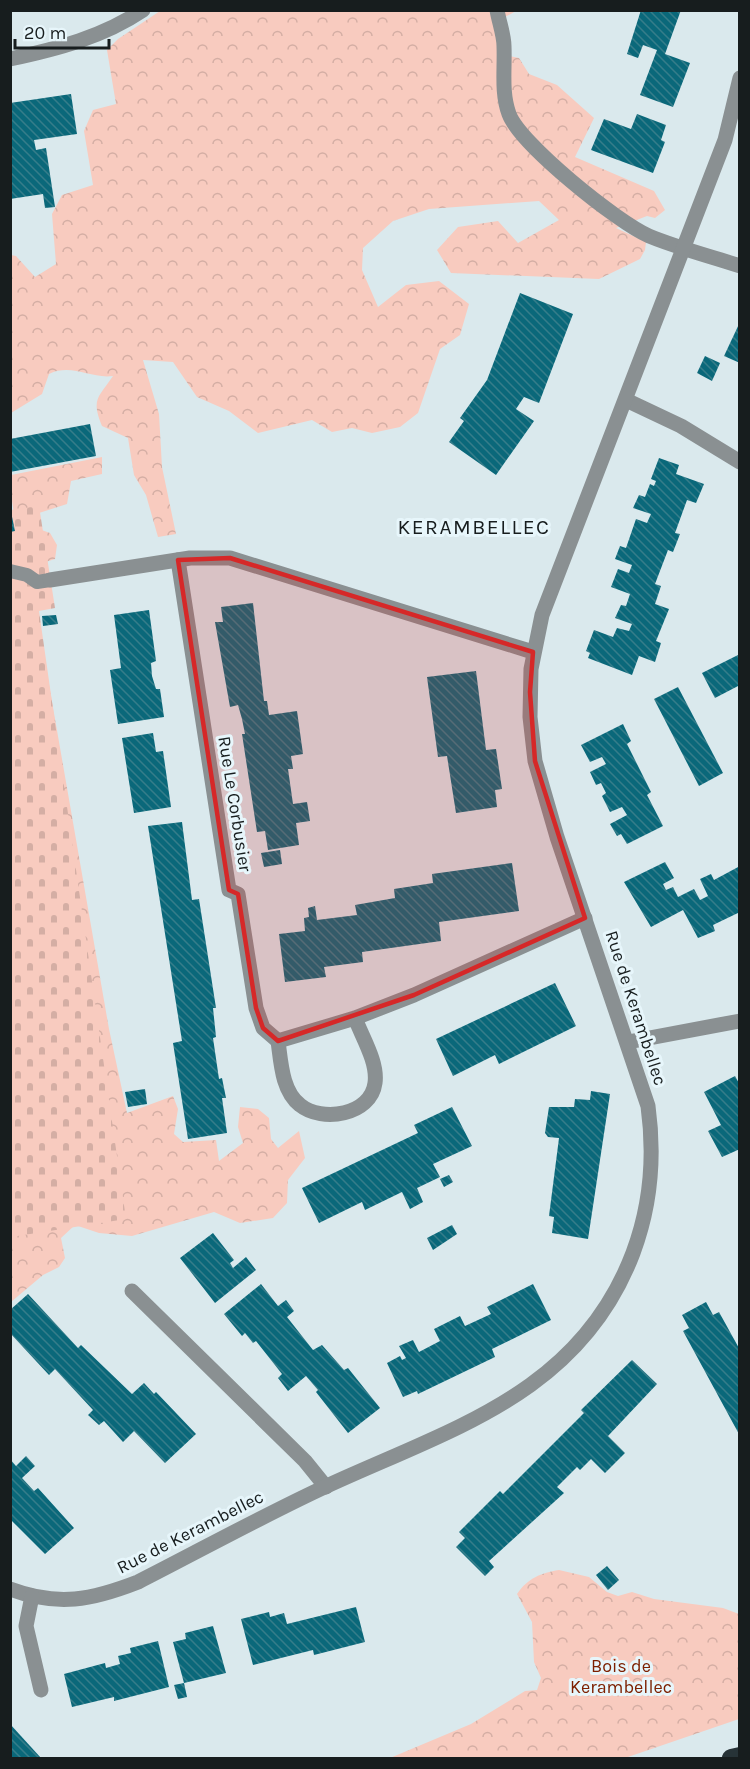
<svg xmlns="http://www.w3.org/2000/svg" width="750" height="1769" font-family="Karla,sans-serif">
<style>
.forest{fill:url(#forest-crowns)}
.cemetery{fill:url(#cemetery-stones)}
.building{fill:url(#building-back-hatch)}
.lines{fill:none;stroke-linecap:round;stroke-linejoin:round}
.lane{stroke:#8a9092;stroke-width:14}
.street{stroke:#8a9092;stroke-width:15}
.highway{stroke:#273337;stroke-width:18}
.marked{fill:#d62828;fill-opacity:0.2;stroke:#d62828;stroke-width:4.5;stroke-linejoin:round}
.labels{text-anchor:middle;stroke-width:6;stroke-linejoin:round;paint-order:stroke}
.street-label{font-size:18px;fill:#171d1e;stroke:#e7f6fb}
.park-label{font-size:18px;fill:#7d2001;stroke:#e7f6fb}
.quarter-label{font-size:21px;letter-spacing:1.5px;fill:#171d1e;stroke:#e7f6fb}
</style>
<defs>
<pattern id="forest-crowns" width="20" height="18" patternUnits="userSpaceOnUse" patternTransform="scale(1.5)"><rect width="20" height="18" fill="#f8cbbf"/><path d="M2 6a3 3 0 1 1 6 0M12 15a3 3 0 1 1 6 0" fill="none" stroke="#d4aea4"/></pattern>
<pattern id="cemetery-stones" width="16" height="16" patternUnits="userSpaceOnUse" patternTransform="scale(1.5)"><rect width="16" height="16" fill="#f8cbbf"/><path d="M2 7V4a2 2 0 0 1 4 0v3zM10 15v-3a2 2 0 0 1 4 0v3z" fill="#d4aea4"/></pattern>
<pattern id="building-back-hatch" width="6" height="6" patternUnits="userSpaceOnUse" patternTransform="scale(1.5)"><rect width="6" height="6" fill="#0a687a"/><path d="M-1 5l2 2M0 0l6 6M5-1l2 2" fill="none" stroke="#367d8a"/></pattern>
</defs>
<rect width="100%" height="100%" fill="#dae9ed"/>
<!-- forest -->
<g class="forest">
<path d="M160 11H516L496 22 504 55 519 58 529 74 557 85 594 118 575 157 654 191 665 210 655 218 647 216 616 228 646 242 645 250 640 259 599 279 451 273 437 250 458 227 498 221 518 243 559 220 539 201 429 209 393 221 363 248 362 270 378 307 406 285 439 281 469 304 460 335 440 349 418 413 400 427 372 433 352 428 332 432 312 420 258 433 229 411 197 397 173 362 143 360 159 414 162 467 176 534 158 537 146 495 134 475 128 438 102 426C91 399 98 398 113 376 90 379 72 363 49 374L42 394 11 413V255L16 256 35 277 56 264 52 214 62 195 93 185 84 131 93 110 116 104 107 50 118 39Z"/>
<path d="M102 457V474L71 481 67 504 39 513 36 528 50 533 57 545 55 559 36 565 10 533 17 532 11 495V475Z"/>
<path d="M35 604 109 1029 127 1113 173 1096 178 1109 174 1134 183 1142 216 1140 219 1161 243 1143 238 1127 240 1107 258 1109 269 1118 271 1139 278 1148 299 1131 305 1158 288 1180 287 1203 273 1218 240 1223 214 1212 132 1236 99 1233 75 1225 61 1238 65 1258 59 1267 43 1275 11 1302V1194Z"/>
<path d="M559 1570 589 1577 607 1592 618 1596 632 1592 654 1599 723 1608 739 1614V1719L625 1758H390L471 1724 525 1691 537 1690 541 1678 534 1662 532 1622 517 1594C528 1578 541 1573 559 1570Z"/>
</g>
<!-- cemetery -->
<path class="cemetery" d="M39 506 55 608 39 611 126 1219 11 1237 10 510Z"/>
<!-- building -->
<g class="building">
<path d="M641 10H681L665 54 690 63 673 107 640 95 657 50 643 45 638 58 627 54Z"/>
<path d="M71 94 77 134 34 140 36 150 46 148 55 207 45 208 43 194 10 199V103Z"/>
<path d="M637 114 666 125 661 140 665 142 653 173 591 150 604 119 631 129Z"/>
<path d="M520 293 573 314 539 403 524 397 516 409 534 421 496 475 449 442 464 421 460 418 487 380Z"/>
<path d="M740 322V363L724 356Z"/>
<path d="M705 356 720 363 712 381 697 373Z"/>
<path d="M90 424 96 456 10 472V439Z"/>
<path d="M659 458 679 465 676 474 704 484 696 503 687 500 675 533 680 534 673 552 668 550 655 584 661 586 655 604 669 609 656 641 661 643 655 662 639 656 632 675 588 658 590 653 586 651 594 630 613 637 617 628 629 631 632 624 615 618 621 605 626 606 630 594 611 587 618 569 629 573 632 565 615 559 620 546 626 548 636 519 647 523 651 514 633 508 639 495 645 497 650 484 654 486 656 481 651 479Z"/>
<path d="M10 507 15 531 10 532Z"/>
<path d="M253 603 264 701H267L269 715 297 711 303 754 291 756 293 769H288L293 804 307 802 310 821 296 823 299 845 268 850 265 831 257 832 242 734H245L242 719 238 705 230 707 215 622H223L221 607Z"/>
<path d="M149 610 156 661 151 663 152 676 156 689H160L164 717 118 724 110 670 121 668 114 615Z"/>
<path d="M56 615 58 624 43 626 42 616Z"/>
<path d="M740 654V685L715 698 702 673Z"/>
<path d="M476 671 486 750 496 749 502 789 495 790 497 807 456 813 447 756 438 757 427 677Z"/>
<path d="M678 687 723 773 699 786 654 699Z"/>
<path d="M623 724 631 741 627 744 651 792 647 795 663 826 627 844 621 834 617 836 610 824 627 815 622 807 610 812 602 796 606 793 601 783 596 785 590 772 606 764 602 757 590 762 581 745Z"/>
<path d="M153 733 156 752 163 751 171 807 134 813 122 738Z"/>
<path d="M182 822 192 900 199 899 216 1008H213L216 1037 213 1038 219 1079 222 1078 226 1098H222L227 1133 188 1139 173 1043 182 1041 148 826Z"/>
<path d="M280 850 282 864 264 867 261 853Z"/>
<path d="M665 862 674 878 663 884 666 890 673 887 678 897 694 889 700 900 708 896 700 879 711 874 714 880 740 866V912L713 925 715 931 698 938 683 910 651 927 624 882Z"/>
<path d="M512 863 519 911 439 922 441 941 362 952 363 962 324 967 326 977 285 982 279 934 305 931 304 918 309 917 308 908 315 906 317 920 357 915 355 905 395 898 394 889 433 883 432 874Z"/>
<path d="M555 983 576 1026 499 1064 495 1055 453 1076 436 1039Z"/>
<path d="M735 1076 740 1085V1149L722 1157 708 1131 721 1125 704 1092Z"/>
<path d="M145 1089 147 1104 128 1107 125 1092Z"/>
<path d="M591 1091 610 1094 588 1239 552 1233 554 1217 549 1216 559 1138 548 1137 545 1133 549 1107H574L575 1099 590 1100Z"/>
<path d="M452 1107 472 1146 433 1164 440 1177 417 1188 423 1202 410 1209 402 1192 365 1210 362 1202 319 1223 302 1188 418 1133 414 1125Z"/>
<path d="M449 1175 453 1182 444 1187 440 1179Z"/>
<path d="M452 1225 457 1234 433 1250 427 1238Z"/>
<path d="M213 1233 234 1260 230 1263 233 1268 246 1257 256 1270 215 1303 180 1258Z"/>
<path d="M261 1284 278 1306 286 1300 294 1311 287 1317 313 1350 322 1345 344 1370 348 1368 380 1408 348 1433 316 1392 318 1390 306 1376 288 1391 278 1378 282 1374 256 1341 253 1343 245 1333 242 1336 224 1314Z"/>
<path d="M533 1284 551 1320 492 1349 495 1357 418 1394 417 1391 403 1397 387 1363 400 1356 402 1360 406 1358 399 1346 413 1340 419 1352 440 1341 434 1329 460 1316 465 1326 491 1314 487 1307Z"/>
<path d="M28 1294 78 1348 81 1345 132 1394 144 1383 154 1394 156 1392 196 1434 165 1463 134 1431 123 1442 104 1421 99 1425 88 1415 93 1410 55 1369 49 1375 10 1333V1310Z"/>
<path d="M706 1302 713 1315 719 1312 740 1350V1436L683 1331 689 1328 682 1315Z"/>
<path d="M632 1360 657 1384 608 1436 625 1453 605 1473 591 1459 580 1470 577 1467 557 1487 564 1493 489 1561 494 1567 485 1576 456 1547 465 1538 459 1532 500 1491 503 1494 584 1413 581 1410Z"/>
<path d="M26 1456 35 1466 22 1478 34 1491 38 1488 74 1528 45 1554 10 1519V1459L16 1466Z"/>
<path d="M607 1566 619 1580 608 1590 596 1575Z"/>
<path d="M356 1607 365 1642 314 1655 313 1650 253 1665 241 1619 269 1612 270 1617 284 1613 287 1624Z"/>
<path d="M213 1626 226 1673 184 1683 187 1697 178 1699 174 1685 184 1683 173 1642 186 1639 185 1633Z"/>
<path d="M158 1641 169 1687 114 1701V1697L72 1707 64 1674 105 1663 106 1668 120 1664 118 1656 131 1653 130 1648Z"/>
<path d="M10 1724 41 1758H10Z"/>
</g>
<g class="lines">
<!-- lane -->
<path class="lane" d="M10 571 27 575 37 582 50 580"/>
<!-- street -->
<g class="street">
<path d="M497 10C499 22 504 35 504 46 505 69 501 92 509 114 520 144 617 222 649 236 678 248 710 256 740 266"/>
<path d="M10 59C57 49 103 37 143 10"/>
<path d="M626 400 681 426 740 462"/>
<path d="M178 560 229 890 238 894 256 1008 263 1028 278 1041"/>
<path d="M50 580 190 558H230L533 652"/>
<path d="M355 1018C362 1037 378 1062 375 1083 371 1115 322 1123 300 1105 282 1091 281 1063 278 1041L355 1018 414 995 585 918"/>
<path d="M628 1042 740 1021"/>
<path d="M132 1291 305 1461 326 1487"/>
<path d="M10 1589C58 1607 92 1600 138 1582 201 1550 264 1515 329 1485 453 1428 580 1393 633 1253 651 1205 655 1157 648 1106L557 837 535 761 530 717 531 669 542 615 725 140 740 78"/>
<path d="M32 1596 26 1626 41 1690"/>
</g>
<!-- highway -->
<path class="highway" d="M731 1758 740 1756"/>
</g>
<!-- marked area -->
<path class="marked" d="M230 558 533 652 530 692 535 761 585 918 414 995 278 1041 263 1028 256 1008 238 894 229 890 178 560Z"/>
<g class="labels">
<!-- street labels -->
<g class="street-label">
<text transform="translate(235 804) rotate(81)" y="6">Rue Le Corbusier</text>
<text transform="translate(636 1008) rotate(72)" y="6">Rue de Kerambellec</text>
<text transform="translate(190 1532) rotate(-27)" y="6">Rue de Kerambellec</text>
</g>
<!-- park labels -->
<g class="park-label">
<text x="621" y="1672">Bois de<tspan x="621" dy="21">Kerambellec</tspan></text>
</g>
<!-- quarter labels -->
<g class="quarter-label">
<text x="474" y="534">KERAMBELLEC</text>
</g>
</g>
<!-- border -->
<rect width="750" height="1769" fill="none" stroke="#171d1e" stroke-width="24"/>
<!-- scale -->
<path d="M15 39v9h94v-9" fill="none" stroke="#171d1e" stroke-width="3"/>
<text x="24" y="39" font-size="18" fill="#171d1e" stroke="#e7f6fb" stroke-width="4.5" paint-order="stroke">20 m</text>
</svg>
